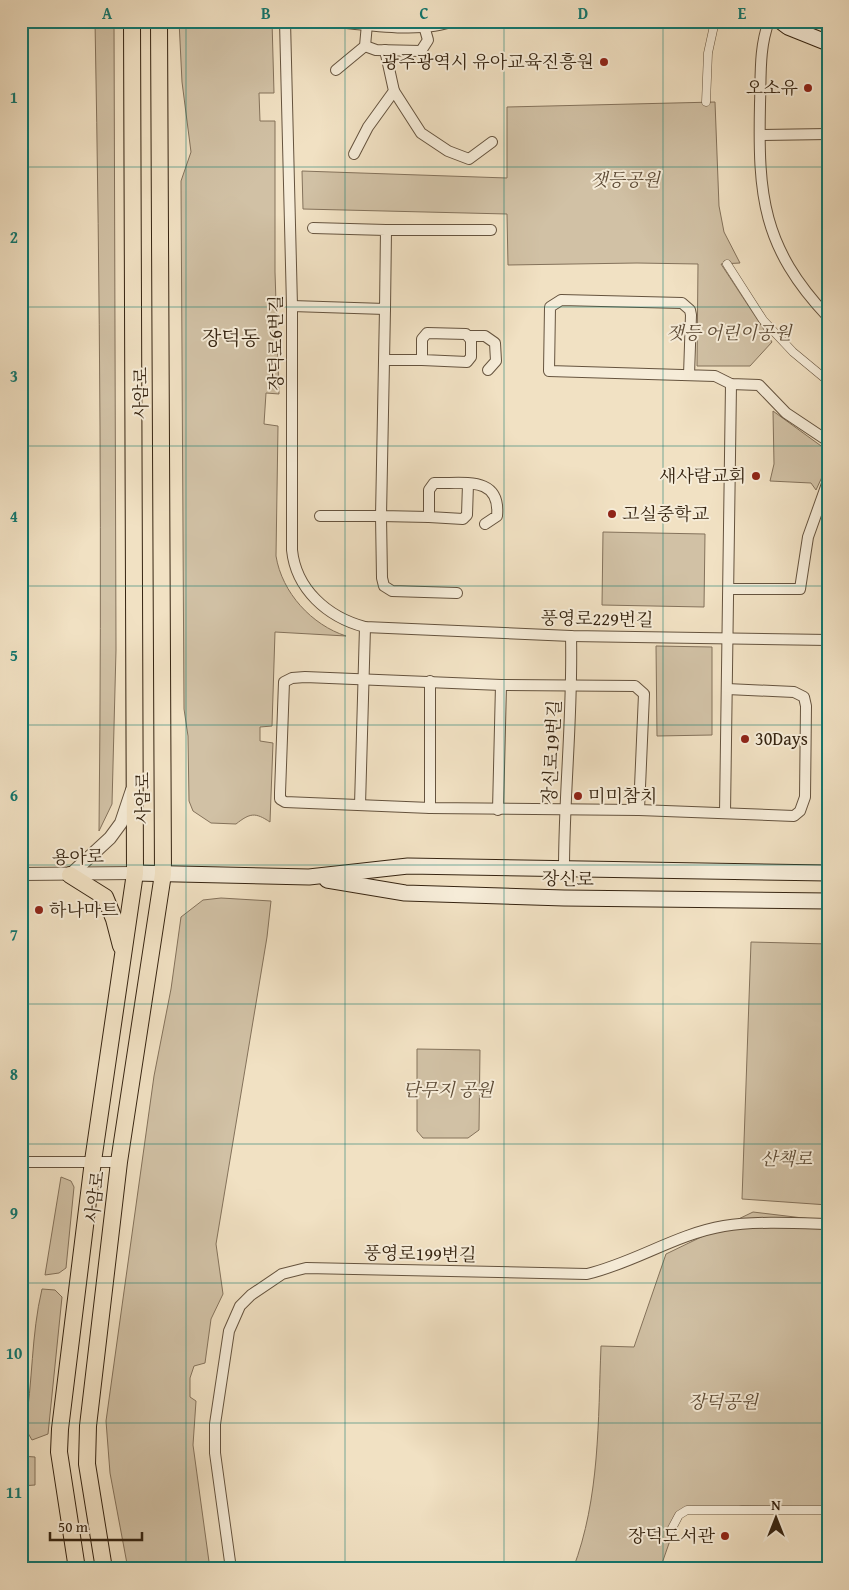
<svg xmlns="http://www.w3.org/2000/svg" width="849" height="1590" font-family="'Gentium Book Plus','Noto Serif KR',serif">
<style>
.green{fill:#d1c1a5;stroke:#84725b}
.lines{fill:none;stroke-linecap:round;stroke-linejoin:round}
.pedestrian-casing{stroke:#65533e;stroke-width:9}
.minor-casing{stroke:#65533e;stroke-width:12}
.tertiary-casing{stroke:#65533e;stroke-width:14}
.secondary-casing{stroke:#362411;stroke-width:17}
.primary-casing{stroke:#362411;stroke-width:18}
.pedestrian{stroke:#f6ecd8;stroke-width:8}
.minor{stroke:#f6ecd8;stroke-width:10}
.tertiary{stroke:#f6ecd8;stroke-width:12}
.secondary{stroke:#f6ecd8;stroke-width:15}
.primary{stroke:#f1e1c3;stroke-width:16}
.grid{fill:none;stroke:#0f766e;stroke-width:1;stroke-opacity:0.55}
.poi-dot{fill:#8f2418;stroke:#f6ecd8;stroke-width:2}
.labels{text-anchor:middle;stroke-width:4;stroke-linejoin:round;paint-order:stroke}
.poi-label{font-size:18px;fill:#362411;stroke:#f6ecd8;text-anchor:end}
.park-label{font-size:18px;font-style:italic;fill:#5d4b36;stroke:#f6ecd8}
.street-label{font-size:18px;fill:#362411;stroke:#f6ecd8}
.quarter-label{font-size:20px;fill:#362411;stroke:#f6ecd8}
.neatline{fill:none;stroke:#0f766e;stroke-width:2}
.grid-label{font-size:16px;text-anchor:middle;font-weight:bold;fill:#0f766e}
</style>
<rect width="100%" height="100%" fill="#f1e1c3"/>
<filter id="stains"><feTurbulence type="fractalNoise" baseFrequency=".004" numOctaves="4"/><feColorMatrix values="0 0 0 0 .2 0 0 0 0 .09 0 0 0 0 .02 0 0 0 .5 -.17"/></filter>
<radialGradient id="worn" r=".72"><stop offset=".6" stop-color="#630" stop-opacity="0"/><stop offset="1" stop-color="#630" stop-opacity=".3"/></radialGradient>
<!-- green -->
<g class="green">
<path d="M95 21H114L116 650 112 804 99 831C102 561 100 291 95 21Z"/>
<path d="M179 21H272L274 93H259L260 121H275V272L279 394 266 393 264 424 278 426 276 556C282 593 312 625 346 636L275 632 272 726 260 727V741L273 743 270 822C255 812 250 813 236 824L211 823 193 811 189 801 188 736 184 709 181 181 191 152 182 82Z"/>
<path d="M715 102 719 206 724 232 740 263 721 264 772 342 750 366H697L698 264 637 263 508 265 507 214 303 209 302 171 507 178V107Z"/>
<path d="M773 411 828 451V464L816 490 811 483 770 481 774 464Z"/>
<path d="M603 532 705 534 704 607 602 605Z"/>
<path d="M656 646 712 647V735L657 736Z"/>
<path d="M221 898 271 901 267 937 216 1244 223 1294 211 1319 205 1363 194 1366 190 1378V1397L196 1401 193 1445 210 1569H128L110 1473 106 1421 154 1076 171 989 181 917 203 900Z"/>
<path d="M751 942 828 944V1205L742 1199Z"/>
<path d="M417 1049 480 1050 479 1130 468 1138H423L417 1131Z"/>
<path d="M61 1177 71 1181 74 1187 66 1268 59 1273 45 1275Z"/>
<path d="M753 1212 828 1221V1507L742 1506 679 1515 660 1569H573C600 1498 598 1421 601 1346L634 1347 666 1254Z"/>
<path d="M42 1289 55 1290 62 1297 48 1434 32 1440 25 1428C33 1382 31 1335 42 1289Z"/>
<path d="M21 1456 35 1457V1485L21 1486Z"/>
</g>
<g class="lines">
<!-- pedestrian casing -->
<g class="pedestrian-casing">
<g id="pedestrian">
<path d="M706 102 708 53 715 21"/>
<path d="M727 264 763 320 793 352 828 381"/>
<path d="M670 1532 679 1515 687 1510H828"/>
</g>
</g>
<!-- minor casing -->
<g class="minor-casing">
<g id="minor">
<path d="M285 21 292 306V550C296 589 327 617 365 627L571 636 828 640"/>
<path d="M328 21C361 24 422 34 453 21"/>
<path d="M769 21C759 48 761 75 760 104 758 195 762 247 828 317"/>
<path d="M365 46 376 50 421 51 428 40 424 26"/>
<path d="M336 70 365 46 367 24"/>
<path d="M394 91 421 133 448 151 469 159 492 142"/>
<path d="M760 135 828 134"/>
<path d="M354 154 368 127 394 91 385 50"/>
<path d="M386 230H491"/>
<path d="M292 306 385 309 386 230 313 228"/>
<path d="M385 309 381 516 429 517V490L434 483C463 484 501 475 497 516L485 524"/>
<path d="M470 336H485L495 343 496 361 488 370"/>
<path d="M385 360H422V339L427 333 466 334 471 340V357L467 362 422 360"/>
<path d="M689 375 691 315 690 310 682 303 561 300 550 307 549 371 715 376 731 384 759 385 786 413 828 441"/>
<path d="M320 516H381L382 578 384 586 392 591 457 593"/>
<path d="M429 517 463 519 467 515 468 484"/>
<path d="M729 589H800L808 537 828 481"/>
<path d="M360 805 365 627"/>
<path d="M430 808V681"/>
<path d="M498 810 501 685"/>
<path d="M639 810 644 694 635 686 501 685 305 677 292 678 284 682 280 793V799L285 802 430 808 639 810 794 816 800 811 805 797 806 706 804 697 794 692 727 689"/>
<path d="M725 813 731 384"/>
<path d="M564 869C564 791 573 714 571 636"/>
<path d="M21 1162H119"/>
<path d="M231 1569 215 1453V1424L229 1331 240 1306 251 1295 282 1274 306 1268 587 1274C634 1263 676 1234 724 1226 755 1221 796 1223 828 1224"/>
</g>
</g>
<!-- tertiary casing -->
<g class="tertiary-casing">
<g id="tertiary">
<path d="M21 874 135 873"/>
<path d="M70 875 110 838 121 823 132 790"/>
</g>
</g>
<!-- secondary casing -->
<g class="secondary-casing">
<g id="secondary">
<path d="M780 21 788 27 828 43"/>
<path d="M135 873 309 877 408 866 828 873"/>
<path d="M327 880 405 893 564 898 828 901"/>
</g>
</g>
<!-- primary casing -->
<g class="primary-casing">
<g id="primary">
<path d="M70 875 105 897 114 919 121 946"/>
<path d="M77 1569 59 1452 60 1429 93 1161 135 873 132 21"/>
<path d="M104 1569 87 1464 88 1426 119 1162 163 874 159 21"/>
</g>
</g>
<!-- pedestrian -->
<use href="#pedestrian" class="pedestrian"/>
<!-- minor -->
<use href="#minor" class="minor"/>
<!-- tertiary -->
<use href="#tertiary" class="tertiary"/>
<!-- secondary -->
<use href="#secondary" class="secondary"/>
<!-- primary -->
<use href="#primary" class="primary"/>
</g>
<!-- grid -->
<path class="grid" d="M186 21V1569M345 21V1569M504 21V1569M663 21V1569M21 167H828M21 307H828M21 446H828M21 586H828M21 725H828M21 865H828M21 1004H828M21 1144H828M21 1283H828M21 1423H828"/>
<!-- markers -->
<g class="poi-dot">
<circle cx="604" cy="62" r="5"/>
<circle cx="808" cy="88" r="5"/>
<circle cx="756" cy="476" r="5"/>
<circle cx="612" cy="514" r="5"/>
<circle cx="745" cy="739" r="5"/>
<circle cx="578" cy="796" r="5"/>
<circle cx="39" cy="910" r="5"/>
<circle cx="725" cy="1536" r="5"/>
</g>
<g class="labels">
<!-- poi labels -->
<g class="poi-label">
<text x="594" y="68">광주광역시 유아교육진흥원</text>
<text x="798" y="94">오소유</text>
<text x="746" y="482">새사람교회</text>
<text x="622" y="520" text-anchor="start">고실중학교</text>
<text x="755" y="745" text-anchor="start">30Days</text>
<text x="588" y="802" text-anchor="start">미미참치</text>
<text x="49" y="916" text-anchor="start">하나마트</text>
<text x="715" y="1542">장덕도서관</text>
</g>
<!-- park labels -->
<g class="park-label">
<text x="625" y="186">잿등공원</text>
<text x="729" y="339">잿등 어린이공원</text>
<text x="448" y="1096">단무지 공원</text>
<text x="786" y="1165">산책로</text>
<text x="723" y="1408">장덕공원</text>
</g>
<!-- street labels -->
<g class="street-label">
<text transform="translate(276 343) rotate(-90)" y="6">장덕로6번길</text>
<text transform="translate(141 393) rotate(-90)" y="6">사암로</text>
<text transform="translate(597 619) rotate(1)" y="6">풍영로229번길</text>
<text transform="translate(552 752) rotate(-87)" y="6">장신로19번길</text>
<text transform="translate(143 798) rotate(-90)" y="6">사암로</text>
<text transform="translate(78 857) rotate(-1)" y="6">용아로</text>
<text transform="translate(568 879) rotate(1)" y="6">장신로</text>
<text transform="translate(95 1197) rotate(-83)" y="6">사암로</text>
<text transform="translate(420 1254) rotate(1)" y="6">풍영로199번길</text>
</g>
<!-- quarter labels -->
<g class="quarter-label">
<text x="231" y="345">장덕동</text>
</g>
</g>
<!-- margin -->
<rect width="849" height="1590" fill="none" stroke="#f1e1c3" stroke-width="55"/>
<!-- north arrow -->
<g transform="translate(776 1518)" stroke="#f6ecd8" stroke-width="4" paint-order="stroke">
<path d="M0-4L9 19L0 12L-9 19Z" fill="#362411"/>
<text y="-8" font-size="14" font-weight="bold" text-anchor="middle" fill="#362411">N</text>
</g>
<!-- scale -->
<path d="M50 1532v8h92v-8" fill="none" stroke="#362411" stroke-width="2.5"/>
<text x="58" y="1532" font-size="15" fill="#362411" stroke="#f6ecd8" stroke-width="4" paint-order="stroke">50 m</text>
<rect x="28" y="28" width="794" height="1534" class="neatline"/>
<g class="grid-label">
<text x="107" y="19">A</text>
<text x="266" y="19">B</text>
<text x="424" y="19">C</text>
<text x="583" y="19">D</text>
<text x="742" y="19">E</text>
<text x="14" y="103">1</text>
<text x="14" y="243">2</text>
<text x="14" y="382">3</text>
<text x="14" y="522">4</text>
<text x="14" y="661">5</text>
<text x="14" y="801">6</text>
<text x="14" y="940">7</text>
<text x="14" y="1080">8</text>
<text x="14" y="1219">9</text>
<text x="14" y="1359">10</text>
<text x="14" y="1498">11</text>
</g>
<rect width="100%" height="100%" filter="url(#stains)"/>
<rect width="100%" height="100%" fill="url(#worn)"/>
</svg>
